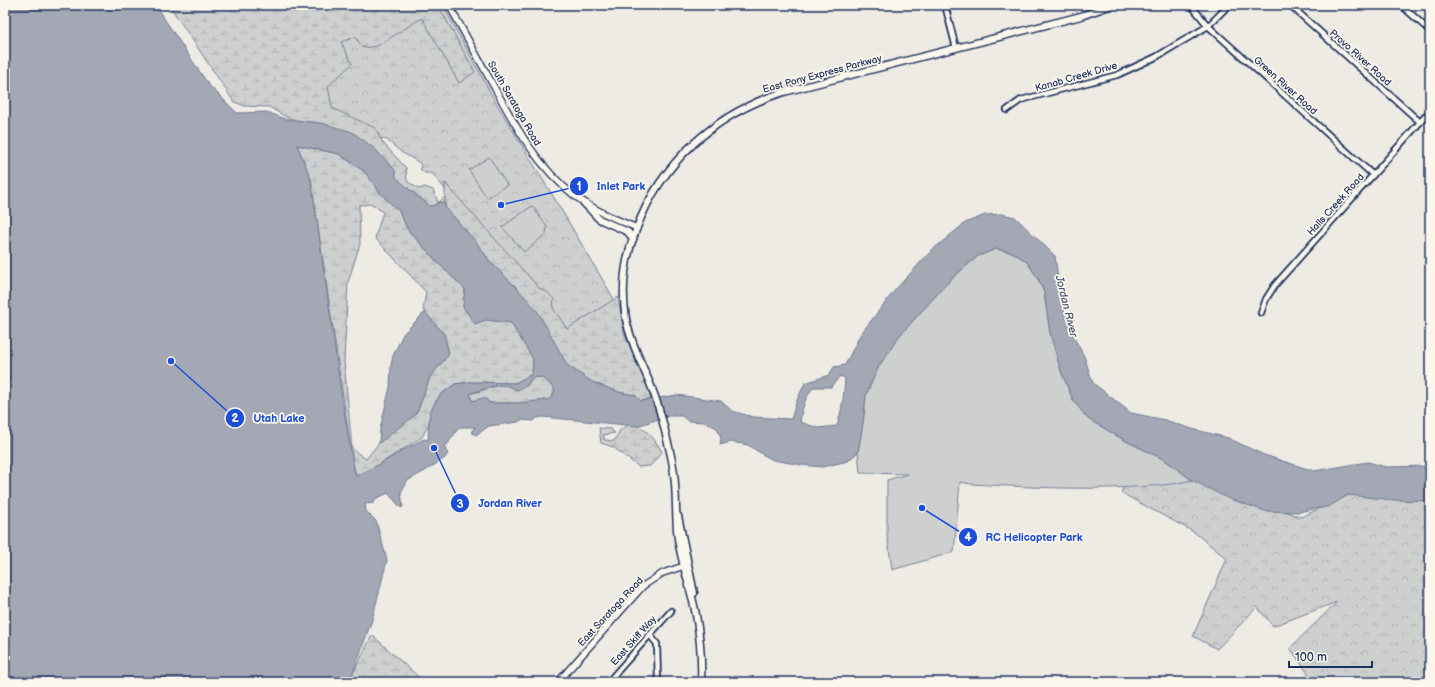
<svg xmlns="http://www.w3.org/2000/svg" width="1435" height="687" font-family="'Balsamiq Sans',sans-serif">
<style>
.forest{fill:url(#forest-crowns);stroke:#747f96}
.wetland{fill:url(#wetland-marsh);stroke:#747f96;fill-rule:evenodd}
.pitch{fill:#cecfcf;stroke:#747f96}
.water{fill:#a3a8b4;stroke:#6d7892;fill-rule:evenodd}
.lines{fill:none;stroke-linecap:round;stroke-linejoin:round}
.minor-casing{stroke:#1b2f5e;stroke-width:8}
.tertiary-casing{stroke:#1b2f5e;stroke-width:8}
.secondary-casing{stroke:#1b2f5e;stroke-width:9}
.minor{stroke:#fbf7ec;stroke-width:4.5}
.tertiary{stroke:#fbf7ec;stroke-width:5.5}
.secondary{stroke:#fbf7ec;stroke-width:6}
.labels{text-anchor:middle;stroke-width:3.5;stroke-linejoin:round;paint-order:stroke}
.street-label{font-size:10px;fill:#1b2f5e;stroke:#fbf7ec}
.water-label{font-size:11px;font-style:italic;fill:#445378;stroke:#fbf7ec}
.leader{fill:none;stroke:#1d4ed8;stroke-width:1.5}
.callout-dot{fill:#1d4ed8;stroke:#fbf7ec;stroke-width:1.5}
.mark-label{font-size:12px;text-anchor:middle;font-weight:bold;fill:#fff}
.callout-label{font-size:11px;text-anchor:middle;font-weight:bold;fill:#1d4ed8;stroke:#fbf7ec;stroke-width:3.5;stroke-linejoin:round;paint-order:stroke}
</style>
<defs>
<pattern id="forest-crowns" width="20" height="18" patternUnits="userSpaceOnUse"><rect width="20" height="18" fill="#cecfcf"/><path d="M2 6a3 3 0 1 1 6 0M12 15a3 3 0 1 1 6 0" fill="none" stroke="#b0b2b4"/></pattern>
<pattern id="wetland-marsh" width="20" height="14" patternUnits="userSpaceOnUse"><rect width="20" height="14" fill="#cecfcf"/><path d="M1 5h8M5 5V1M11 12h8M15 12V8" fill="none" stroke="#b0b2b4"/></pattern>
</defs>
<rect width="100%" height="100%" fill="#eeebe4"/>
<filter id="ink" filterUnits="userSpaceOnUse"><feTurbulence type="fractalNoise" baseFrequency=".025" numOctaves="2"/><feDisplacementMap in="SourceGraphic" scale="8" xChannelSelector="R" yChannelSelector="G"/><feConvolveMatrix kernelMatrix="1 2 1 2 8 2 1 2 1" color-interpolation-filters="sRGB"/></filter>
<g filter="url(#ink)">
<!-- forest -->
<g class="forest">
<path d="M318 5H443L495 101 565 216 621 311 628 341 647 384 651 399 618 392 445 203 439 202 449 194 432 173H425L421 170 420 163 401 152 387 140 331 124Z"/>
<path d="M537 377C546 378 550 384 555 391L552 397 548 400 518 403H490L484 398 472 401 470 394 500 385H510Z"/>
<path d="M1136 456 1301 517 1362 489 1430 494V682H1314L1290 648 1337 602 1273 626 1257 607 1217 649 1193 636 1227 559 1194 532 1121 493Z"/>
</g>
<!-- wetland -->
<g class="wetland">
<path d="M169 5H438L475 72 459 83 422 18 377 46 363 48 355 37 341 42 352 64 328 86 332 108 375 128 383 143 406 168 407 181 419 189 425 187 433 190 438 202 436 205 430 206 405 186 396 177 325 124 297 120 288 118 269 107 245 106 234 102Z"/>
<path d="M297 145 339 154 365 172 380 193 399 211 408 230 440 265 465 289 463 307 486 320 512 323 533 359 532 374 515 383 470 382 455 384 440 395 430 412 429 424 422 437 370 470 356 476 352 458 311 179ZM372 204 383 212 375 238 426 292 423 310 444 334 449 354 430 377 418 410 379 443 366 459 352 449 344 361 348 282 360 244 359 205Z"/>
<path d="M445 183 539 288 547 292 554 299 553 308 567 329 618 297 624 333 647 384 651 399 641 401 635 395 618 392 592 382 567 365 554 342 516 287 491 263 476 242 445 207Z"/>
<path d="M628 425C630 425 635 425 637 426 648 430 657 442 662 452L650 466 639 467 613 447 601 443 599 428 611 429 615 433 603 435 605 440 614 441 621 429Z"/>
<path d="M372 635 424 682H349Z"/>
</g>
<!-- pitch -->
<g class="pitch">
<path d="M489 157 507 185 487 198 469 170Z"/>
<path d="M532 206 547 227 546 234 524 252 502 227Z"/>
<path d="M996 249 1014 253 1027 262 1037 277 1044 292 1050 333 1061 371 1073 400 1088 419 1126 441 1165 460 1192 480C1173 485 1154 486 1134 487 1080 490 1025 487 971 484L960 482 954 552 892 570 887 534V480L908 474 860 473 858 452 863 423 866 395 879 366 900 335 950 280 978 256Z"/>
</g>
<!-- water -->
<g class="water">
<path d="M5 5H155L208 84 237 113 267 112 285 119 325 124 352 132 375 149 395 170 396 177 405 186 430 206 436 205 439 202 445 203V207L476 242 491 263 516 287 538 312 567 365 592 382 618 392 635 395 641 401 677 395 721 401 732 411 753 417 791 419 797 400 805 383 829 375 834 367 845 365 860 335 895 290 931 251 965 223 985 215 1002 214 1015 217 1055 256 1061 300 1070 330 1084 356 1093 383 1131 413 1165 420 1192 429 1228 438 1264 455 1314 471 1368 462 1386 467 1430 466V501L1394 500 1348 495 1330 506 1298 512 1265 511 1227 498 1192 480 1165 460 1126 441 1088 419 1073 400 1061 371 1050 333 1044 292 1037 277 1027 262 1014 253 996 249 978 256 950 280 900 335 879 366 866 395 863 423 858 452 848 461 822 467 802 465 773 460 762 454 748 445 731 442 720 445 721 438 717 428 704 422 688 421 682 416H668L637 426 543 417 537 418 534 421 521 420 518 422 489 426 476 435 471 432 475 427H459L447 445 446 444 444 446 446 448 445 450 448 453 445 458 425 471 407 481 401 492 403 507 401 508 388 493 375 499 374 503 365 504 366 511 376 521 387 560 372 620 354 670 346 682H5ZM297 145 339 154 365 172 380 193 399 211 408 230 440 265 465 289 463 307 475 324 486 320 511 323 533 359 532 374 515 383 470 382 455 384 440 395 430 412 428 435 429 436 427 440 424 439C401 450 380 466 356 476L354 469 342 399 311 179ZM840 376 845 378C844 395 842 410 837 426L818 428 800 422C802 409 805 396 814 387H831ZM537 377C546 378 550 383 555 391L552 397 548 400 518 403H490L484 398 472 401 470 394C486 388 501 380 517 390L528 385 531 379Z"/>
<path d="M425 312 444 334 449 354 430 377 418 410 414 416 379 443 380 429 390 387 391 365 393 356 403 334Z"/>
</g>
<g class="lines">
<!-- minor casing -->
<g class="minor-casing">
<g id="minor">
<path d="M945 5 956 48"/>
<path d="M1191 5 1208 26 1373 175"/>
<path d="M1290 5 1420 122"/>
<path d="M1401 5 1430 31"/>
<path d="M1007 110 1021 100 1117 75 1156 57 1208 26 1229 5"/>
<path d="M1261 313 1266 299 1275 285 1430 111"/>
<path d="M650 635 657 644 658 682"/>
<path d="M608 682 671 611"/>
</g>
</g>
<!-- tertiary casing -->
<g class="tertiary-casing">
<g id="tertiary">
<path d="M449 5C464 32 478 58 493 85 515 125 537 167 575 196 594 210 615 219 637 228"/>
<path d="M558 682 643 586 663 573 684 566"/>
</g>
</g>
<!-- secondary casing -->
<g class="secondary-casing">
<g id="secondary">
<path d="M583 202 599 219 628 232 633 239"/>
<path d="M678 516 694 593"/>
<path d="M701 682C702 659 700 637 696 615 691 589 682 564 678 539 675 517 677 496 674 474 673 461 669 448 666 435 662 418 657 401 651 386 642 364 631 344 626 319 621 289 625 258 636 230 661 162 716 113 784 92L1081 16 1112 5"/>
</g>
</g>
<!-- minor -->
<use href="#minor" class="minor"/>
<!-- tertiary -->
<use href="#tertiary" class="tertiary"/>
<!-- secondary -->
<use href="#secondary" class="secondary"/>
</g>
</g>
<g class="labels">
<!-- street labels -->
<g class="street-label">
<text transform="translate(1361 57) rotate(42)" y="4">Provo River Road</text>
<text transform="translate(822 73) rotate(-15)" y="4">East Pony Express Parkway</text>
<text transform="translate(1076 76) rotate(-16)" y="4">Kanab Creek Drive</text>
<text transform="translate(1286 85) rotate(42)" y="4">Green River Road</text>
<text transform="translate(515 103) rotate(60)" y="4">South Saratoga Road</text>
<text transform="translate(1335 204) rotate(-48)" y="4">Halls Creek Road</text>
<text transform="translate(610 611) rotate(-47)" y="4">East Saratoga Road</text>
<text transform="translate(633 640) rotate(-48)" y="4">East Skiff Way</text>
</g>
<!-- water labels -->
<g class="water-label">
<text transform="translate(1067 306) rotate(76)" y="4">Jordan River</text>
</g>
</g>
<!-- callouts -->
<path class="leader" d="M501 205L579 186M171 361L235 418M434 448L460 503M922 508L968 537"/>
<g class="callout-dot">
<circle cx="501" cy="205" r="4"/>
<circle cx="171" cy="361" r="4"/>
<circle cx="434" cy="448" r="4"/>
<circle cx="922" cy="508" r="4"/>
<circle cx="579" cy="186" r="10"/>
<circle cx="235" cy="418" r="10"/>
<circle cx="460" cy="503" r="10"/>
<circle cx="968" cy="537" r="10"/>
</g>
<g class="mark-label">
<text x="579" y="190">1</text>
<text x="235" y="422">2</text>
<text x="460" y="508">3</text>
<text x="968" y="541">4</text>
</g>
<g class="callout-label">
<text x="621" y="190">Inlet Park</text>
<text x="279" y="422">Utah Lake</text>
<text x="510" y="507">Jordan River</text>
<text x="1034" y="541">RC Helicopter Park</text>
</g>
<!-- margin -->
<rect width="1435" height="687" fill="none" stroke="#fbf7ec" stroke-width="20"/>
<rect x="10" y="10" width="1415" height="667" fill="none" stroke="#1b2f5e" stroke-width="1.5" filter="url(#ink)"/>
<!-- scale -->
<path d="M1289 661v6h83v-6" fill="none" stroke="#1b2f5e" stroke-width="2"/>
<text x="1295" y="661" font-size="12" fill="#1b2f5e" stroke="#fbf7ec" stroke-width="3" paint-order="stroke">100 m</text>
</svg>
